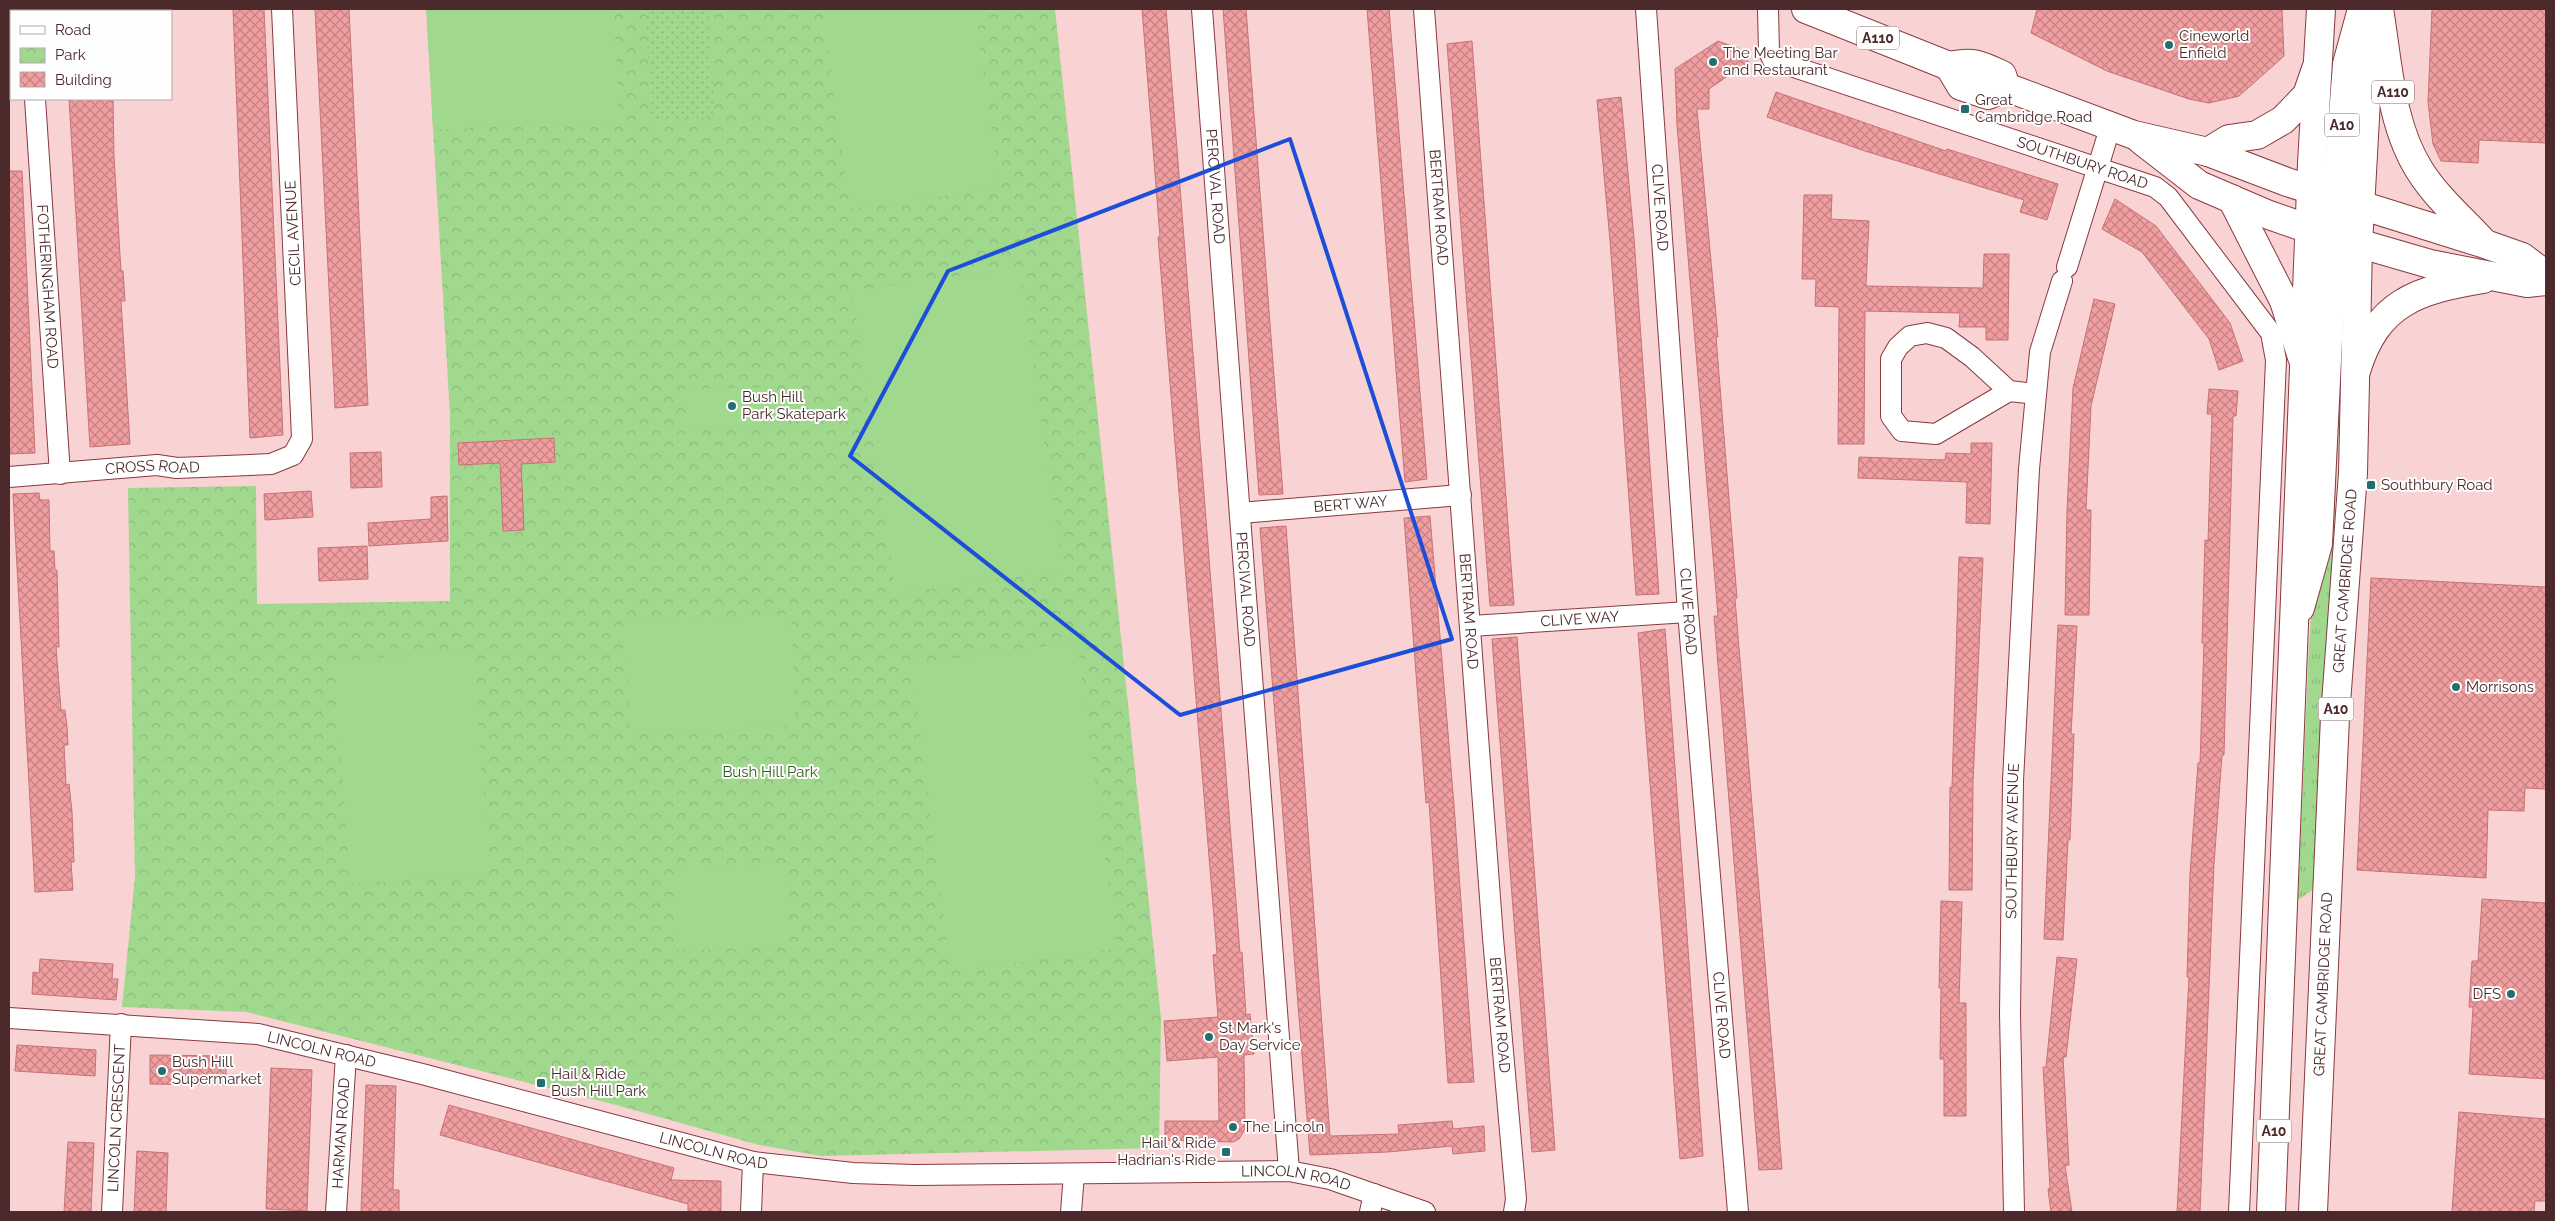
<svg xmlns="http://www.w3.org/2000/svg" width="2555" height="1221" font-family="Raleway,sans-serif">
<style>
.grass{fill:url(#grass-tufts)}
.park{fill:url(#park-crowns)}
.garden{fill:url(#garden-dots)}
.pitch{fill:#a0d88e}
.building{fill:url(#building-cross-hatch);stroke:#c77275}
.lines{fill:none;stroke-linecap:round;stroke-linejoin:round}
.minor-casing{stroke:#873a3f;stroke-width:22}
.primary-casing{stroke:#873a3f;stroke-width:30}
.trunk-casing{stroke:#873a3f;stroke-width:30}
.minor{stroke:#fff;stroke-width:20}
.primary{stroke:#fff;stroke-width:28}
.trunk{stroke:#fff;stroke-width:28}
.marked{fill:none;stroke:#1d4ed8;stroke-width:4;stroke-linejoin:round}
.poi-dot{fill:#226e70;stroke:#fefefe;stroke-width:2}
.labels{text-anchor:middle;stroke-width:4;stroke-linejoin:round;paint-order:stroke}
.shield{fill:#fefefe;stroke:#81696a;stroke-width:1}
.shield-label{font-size:14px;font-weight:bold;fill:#4c292a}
.poi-label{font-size:15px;fill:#4c292a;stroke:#fefefe;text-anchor:start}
.street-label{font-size:15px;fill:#4c292a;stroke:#fefefe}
.park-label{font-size:15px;fill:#2b5f16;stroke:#fefefe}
</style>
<defs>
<pattern id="grass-tufts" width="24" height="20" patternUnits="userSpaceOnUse" patternTransform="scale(1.25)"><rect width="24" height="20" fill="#a0d88e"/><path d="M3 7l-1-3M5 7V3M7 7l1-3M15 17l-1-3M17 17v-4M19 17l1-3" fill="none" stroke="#8bb97b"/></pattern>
<pattern id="park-crowns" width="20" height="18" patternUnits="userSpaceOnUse" patternTransform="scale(1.25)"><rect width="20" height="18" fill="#a0d88e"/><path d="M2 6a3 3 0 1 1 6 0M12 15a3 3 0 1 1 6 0" fill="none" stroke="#8bb97b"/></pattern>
<pattern id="garden-dots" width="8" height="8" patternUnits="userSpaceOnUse" patternTransform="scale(1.25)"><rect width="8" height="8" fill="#a0d88e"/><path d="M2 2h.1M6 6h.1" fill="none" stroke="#8bb97b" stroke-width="1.8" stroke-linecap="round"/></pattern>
<pattern id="building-cross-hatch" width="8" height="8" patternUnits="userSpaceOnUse" patternTransform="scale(1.25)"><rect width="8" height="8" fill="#f19ea0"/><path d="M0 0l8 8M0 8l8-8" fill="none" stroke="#c58183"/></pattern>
</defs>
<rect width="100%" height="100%" fill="#f9d3d3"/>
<!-- grass -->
<path class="grass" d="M2334 315H2344L2317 887 2298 900 2309 645Z"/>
<!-- park -->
<path class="park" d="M426 9H1055L1161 1018 1159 1148 821 1156 759 1145 620 1106 246 1012 122 1007 135 877 128 488 256 486 257 604 450 601V416Z"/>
<!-- garden -->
<path class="garden" d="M646 9H709L714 111 710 117 651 122Z"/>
<!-- pitch -->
<g class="pitch">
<path d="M427 9H614L619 120 433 130Z"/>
<path d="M822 9H975L1000 188 850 209Z"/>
<path d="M1019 267 1063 570 896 594 852 291Z"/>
<path d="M774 387 775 423 689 426V389Z"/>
<path d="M791 614 796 726 630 733 625 621Z"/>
<path d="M1077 642 1117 949 951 971 911 664Z"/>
<path d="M473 651 489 874 350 884 334 661Z"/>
<path d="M784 863 788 946 678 951 674 868Z"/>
</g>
<!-- building -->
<g class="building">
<path d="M233 9H264L283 435 250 438Z"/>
<path d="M315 9H349L368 405 335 408Z"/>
<path d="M1142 9H1166L1240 953 1242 952 1246 1015 1250 1014 1254 1054 1244 1055 1245 1129 1239 1139 1233 1142 1165 1140V1121H1219L1218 1057 1167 1061 1164 1021 1218 1017 1213 955 1217 954 1158 237H1160Z"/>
<path d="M1223 9H1246L1283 494 1259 495Z"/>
<path d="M1367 9H1389L1427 479 1405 482Z"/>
<path d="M2037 9H2282L2284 56 2239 96 2209 103 2189 99 2107 71 2031 33Z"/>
<path d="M2432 9H2546V143L2479 140 2478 163 2441 161 2433 144 2428 102Z"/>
<path d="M1472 41 1514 605 1490 606 1447 44Z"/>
<path d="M1718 41 1740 49 1750 64 1738 75 1735 71 1709 89V109H1697L1718 337H1716L1737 598 1735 599 1782 1169 1759 1170 1714 616H1718L1677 125 1675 69Z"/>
<path d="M1776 92 1946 151 1947 149 2058 184 2047 220 2020 212 2024 200 1865 151 1767 117Z"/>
<path d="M1621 97 1634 238 1659 594 1636 595 1610 240 1597 100Z"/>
<path d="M69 99H113L114 157 121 271H123L125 301H121L130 444 90 447Z"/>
<path d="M9 171H22L35 453 9 454Z"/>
<path d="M1804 195H1832L1831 219 1869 221 1866 286 1983 288 1984 254H2009L2008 340H1986V327H1959L1960 313 1865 311 1864 444H1838L1839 307 1815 306 1816 279H1802Z"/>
<path d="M2115 199 2156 226 2230 323 2243 361 2219 370 2209 339 2142 252 2102 229Z"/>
<path d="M2094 299 2115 304 2091 406 2086 510H2091L2089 615H2065L2067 510 2073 388Z"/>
<path d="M2209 389 2238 391 2236 416H2233L2224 755H2222L2214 864 2200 1212H2177L2189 977H2187L2190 874 2198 763H2200L2204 643H2202L2205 540 2208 541 2212 414H2207Z"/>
<path d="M554 438 555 462 521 464 524 530 503 531 500 463 459 465 458 443Z"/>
<path d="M1971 443H1992L1990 524 1966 523 1967 482 1858 478 1859 457 1945 460 1946 453 1971 454Z"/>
<path d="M381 452 382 487 351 488 350 453Z"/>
<path d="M311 491 313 517 265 520 264 494Z"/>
<path d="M39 493 40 500H49L50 551H54L55 570H57L59 647H56L61 710H65L67 727 68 745H64L66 785 69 784 72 812 74 862H71L73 890 35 892 13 494Z"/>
<path d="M447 496 448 541 369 546 368 523 431 519V497Z"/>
<path d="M1430 516 1454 805 1474 1082 1448 1083 1429 802 1426 803 1404 518Z"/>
<path d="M1286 526 1330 1136 1399 1134 1398 1125 1452 1121 1453 1129 1484 1126 1485 1151 1453 1154 1452 1146 1388 1152 1310 1155 1260 528Z"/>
<path d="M367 546 368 579 319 581 318 548Z"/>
<path d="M1959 557 1983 558 1973 782 1972 890H1949L1950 787 1952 788Z"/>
<path d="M2371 578 2546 587V789L2525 788 2524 811 2488 810 2486 878 2357 870Z"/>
<path d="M2058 625 2077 626 2071 734H2074L2070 840H2068L2063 940 2044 939Z"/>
<path d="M1665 629 1703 1156 1680 1159 1638 633Z"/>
<path d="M1517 637 1555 1150 1532 1152 1492 639Z"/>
<path d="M2482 899 2546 903V1079L2469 1074 2473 1007H2469L2472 961H2478Z"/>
<path d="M1941 901 1962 902 1959 1003H1966V1116H1944V1059H1940L1941 988H1939Z"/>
<path d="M2057 957 2077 959 2066 1057H2063L2069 1165 2065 1166 2072 1212H2051L2048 1189 2050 1188 2043 1067H2046Z"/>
<path d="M40 959 113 964 112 979H118L116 1000 32 994 33 972 39 973Z"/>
<path d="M17 1045 96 1050 95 1076 15 1071Z"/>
<path d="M150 1055 226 1056V1085L150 1084Z"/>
<path d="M271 1068 312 1070 307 1211 266 1209Z"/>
<path d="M366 1085 396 1086 393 1190H399V1212H361Z"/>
<path d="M449 1105 674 1168 671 1180 721 1181V1212H688V1204L440 1135Z"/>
<path d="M2459 1112 2546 1119V1201H2535L2534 1212H2452Z"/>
<path d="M68 1142 94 1143 91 1212H64Z"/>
<path d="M137 1151 168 1153 166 1212H134Z"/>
</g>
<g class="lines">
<!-- minor casing -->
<g class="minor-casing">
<g id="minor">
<path d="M29 9V11"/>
<path id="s1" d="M1202 9 1289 1171"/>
<path id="s2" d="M1424 9 1493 938 1516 1199 1514 1212"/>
<path id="s3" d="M1646 9 1688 612 1738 1212"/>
<path id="s4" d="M1768 9 1769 52 1773 60 2155 187 2168 197 2271 333 2276 360 2239 1212"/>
<path id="s5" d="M35 99 60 474"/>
<path d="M2067 267 2111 125"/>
<path d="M2009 391 1936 434 1902 431 1891 416V359L1898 347 1910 336 1927 333 1946 338 1972 357 2009 391 2036 394"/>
<path id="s6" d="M9 477 157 465 177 468 271 464 293 455 302 439 301 415 282 9"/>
<path id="s7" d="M1240 513 1461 495"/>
<path id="s8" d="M1471 626 1688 612"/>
<path id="s9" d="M9 1018 258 1034 422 1074 753 1162 853 1173 914 1175 1289 1171 1330 1179 1425 1212"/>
<path id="s10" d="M112 1212 121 1024"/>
<path id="s11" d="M336 1212 346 1055"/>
<path d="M751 1212 753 1162"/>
<path d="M1071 1212 1074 1174"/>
<path d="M1370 1212 1374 1194"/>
<path id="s12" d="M2014 1212 2010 1013 2013 781 2029 469 2040 352 2062 281"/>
</g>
</g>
<!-- primary casing -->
<g class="primary-casing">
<g id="primary">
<path d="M1806 9 1949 66C1973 61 1979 64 2002 75L2006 87"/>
<path d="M2379 9C2388 62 2390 124 2420 171 2437 198 2462 219 2483 242"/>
<path d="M1949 66 1961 86 1988 95 2006 87 2134 135 2208 152 2287 182 2485 244 2522 257 2546 275"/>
<path d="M2141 140 2199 185 2269 215 2309 229 2430 264 2527 283 2546 281"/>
<path d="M2208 152 2229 139 2257 135 2283 120 2307 95 2316 69"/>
<path d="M2232 199 2284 301 2302 357"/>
<path d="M2330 215 2335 198 2339 167 2347 64 2362 9"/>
<path d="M2356 371C2377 302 2417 290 2483 279"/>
<path d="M2300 608 2318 544 2331 278 2335 237 2340 220"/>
</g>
</g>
<!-- trunk casing -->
<g class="trunk-casing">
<g id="trunk">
<path d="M2271 1212 2312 163 2321 9"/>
<path id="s13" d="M2313 1212 2335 717 2353 473 2358 245 2371 9"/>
</g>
</g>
<!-- minor -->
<use href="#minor" class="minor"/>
<!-- primary -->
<use href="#primary" class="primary"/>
<!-- trunk -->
<use href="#trunk" class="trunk"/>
</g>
<!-- marked area -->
<path class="marked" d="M1290 139 1452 639 1180 715 850 456 948 271Z"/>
<!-- markers -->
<g class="poi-dot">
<circle cx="2169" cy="45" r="5"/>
<circle cx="1713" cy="62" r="5"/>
<rect x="1960" y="104" width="10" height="10" rx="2.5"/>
<circle cx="732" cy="406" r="5"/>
<rect x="2366" y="480" width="10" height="10" rx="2.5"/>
<circle cx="2456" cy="687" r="5"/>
<circle cx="2511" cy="994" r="5"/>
<circle cx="1209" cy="1037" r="5"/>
<circle cx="162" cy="1071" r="5"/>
<rect x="536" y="1078" width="10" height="10" rx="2.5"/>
<circle cx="1233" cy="1127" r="5"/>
<rect x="1221" y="1147" width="10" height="10" rx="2.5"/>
</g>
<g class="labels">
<!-- shield labels -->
<g class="shield">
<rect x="1857" y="26.5" width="42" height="23" rx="4"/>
<rect x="2372" y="80.5" width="42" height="23" rx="4"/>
<rect x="2324.5" y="113.5" width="35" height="23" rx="4"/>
<rect x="2318.5" y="697.5" width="35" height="23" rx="4"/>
<rect x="2256.5" y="1119.5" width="35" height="23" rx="4"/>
</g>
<g class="shield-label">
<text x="1878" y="43">A110</text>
<text x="2393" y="97">A110</text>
<text x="2342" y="130">A10</text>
<text x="2336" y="714">A10</text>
<text x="2274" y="1136">A10</text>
</g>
<!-- poi labels -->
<g class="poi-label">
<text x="2179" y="41">Cineworld<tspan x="2179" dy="17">Enfield</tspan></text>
<text x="1723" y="58">The Meeting Bar<tspan x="1723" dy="17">and Restaurant</tspan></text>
<text x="1975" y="105">Great<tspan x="1975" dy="17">Cambridge Road</tspan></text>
<text x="742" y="402">Bush Hill<tspan x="742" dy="17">Park Skatepark</tspan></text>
<text x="2381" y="490">Southbury Road</text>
<text x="2466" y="692">Morrisons</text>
<text x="2501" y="999" text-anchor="end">DFS</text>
<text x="1219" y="1033">St Mark's<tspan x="1219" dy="17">Day Service</tspan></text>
<text x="172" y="1067">Bush Hill<tspan x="172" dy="17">Supermarket</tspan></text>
<text x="551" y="1079">Hail &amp; Ride<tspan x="551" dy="17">Bush Hill Park</tspan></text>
<text x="1243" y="1132">The Lincoln</text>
<text x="1216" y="1148" text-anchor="end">Hail &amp; Ride<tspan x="1216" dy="17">Hadrian's Ride</tspan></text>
</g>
<!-- street labels -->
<g class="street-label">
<text dy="5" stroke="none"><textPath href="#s4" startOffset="378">SOUTHBURY ROAD</textPath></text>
<text dy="5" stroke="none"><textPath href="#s1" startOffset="178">PERCIVAL ROAD</textPath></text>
<text dy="5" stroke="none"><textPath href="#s2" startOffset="199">BERTRAM ROAD</textPath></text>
<text dy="5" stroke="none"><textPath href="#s3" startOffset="199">CLIVE ROAD</textPath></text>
<text transform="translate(293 233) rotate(-93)" y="5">CECIL AVENUE</text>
<text dy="5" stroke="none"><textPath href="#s5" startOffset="188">FOTHERINGHAM ROAD</textPath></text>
<text dy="5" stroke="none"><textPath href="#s6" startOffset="144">CROSS ROAD</textPath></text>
<text dy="5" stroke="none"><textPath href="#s7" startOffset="111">BERT WAY</textPath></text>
<text dy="5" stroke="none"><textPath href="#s13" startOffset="632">GREAT CAMBRIDGE ROAD</textPath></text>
<text dy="5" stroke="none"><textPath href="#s1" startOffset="582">PERCIVAL ROAD</textPath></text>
<text dy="5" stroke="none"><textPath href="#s2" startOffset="604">BERTRAM ROAD</textPath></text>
<text dy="5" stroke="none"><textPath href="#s3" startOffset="604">CLIVE ROAD</textPath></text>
<text dy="5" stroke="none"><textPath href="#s8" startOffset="109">CLIVE WAY</textPath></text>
<text dy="5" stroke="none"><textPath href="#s12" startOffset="371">SOUTHBURY AVENUE</textPath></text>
<text dy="5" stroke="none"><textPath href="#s13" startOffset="228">GREAT CAMBRIDGE ROAD</textPath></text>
<text dy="5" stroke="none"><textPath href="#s2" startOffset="1009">BERTRAM ROAD</textPath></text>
<text dy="5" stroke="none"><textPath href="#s3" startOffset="1009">CLIVE ROAD</textPath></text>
<text dy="5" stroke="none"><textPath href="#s9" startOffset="315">LINCOLN ROAD</textPath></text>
<text dy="5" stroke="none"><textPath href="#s10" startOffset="94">LINCOLN CRESCENT</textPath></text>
<text dy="5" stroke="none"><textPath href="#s11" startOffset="79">HARMAN ROAD</textPath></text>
<text dy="5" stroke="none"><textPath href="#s9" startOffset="720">LINCOLN ROAD</textPath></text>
<text dy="5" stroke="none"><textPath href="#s9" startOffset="1305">LINCOLN ROAD</textPath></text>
</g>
<!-- park labels -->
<g class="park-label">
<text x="770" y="777">Bush Hill Park</text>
</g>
</g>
<!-- border -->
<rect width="2555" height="1221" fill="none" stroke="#4c292a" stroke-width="20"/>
<!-- legend -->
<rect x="10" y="10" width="162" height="90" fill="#fefefe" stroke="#b7a9a9"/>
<rect x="20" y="26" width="25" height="8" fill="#ffffff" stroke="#b7a9a9"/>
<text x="55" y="35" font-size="15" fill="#4c292a">Road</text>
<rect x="20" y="48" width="25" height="15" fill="url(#park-crowns)" stroke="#b7a9a9"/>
<text x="55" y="60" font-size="15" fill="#4c292a">Park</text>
<rect x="20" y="72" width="25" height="15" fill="url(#building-cross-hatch)" stroke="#b7a9a9"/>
<text x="55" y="85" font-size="15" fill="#4c292a">Building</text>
</svg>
